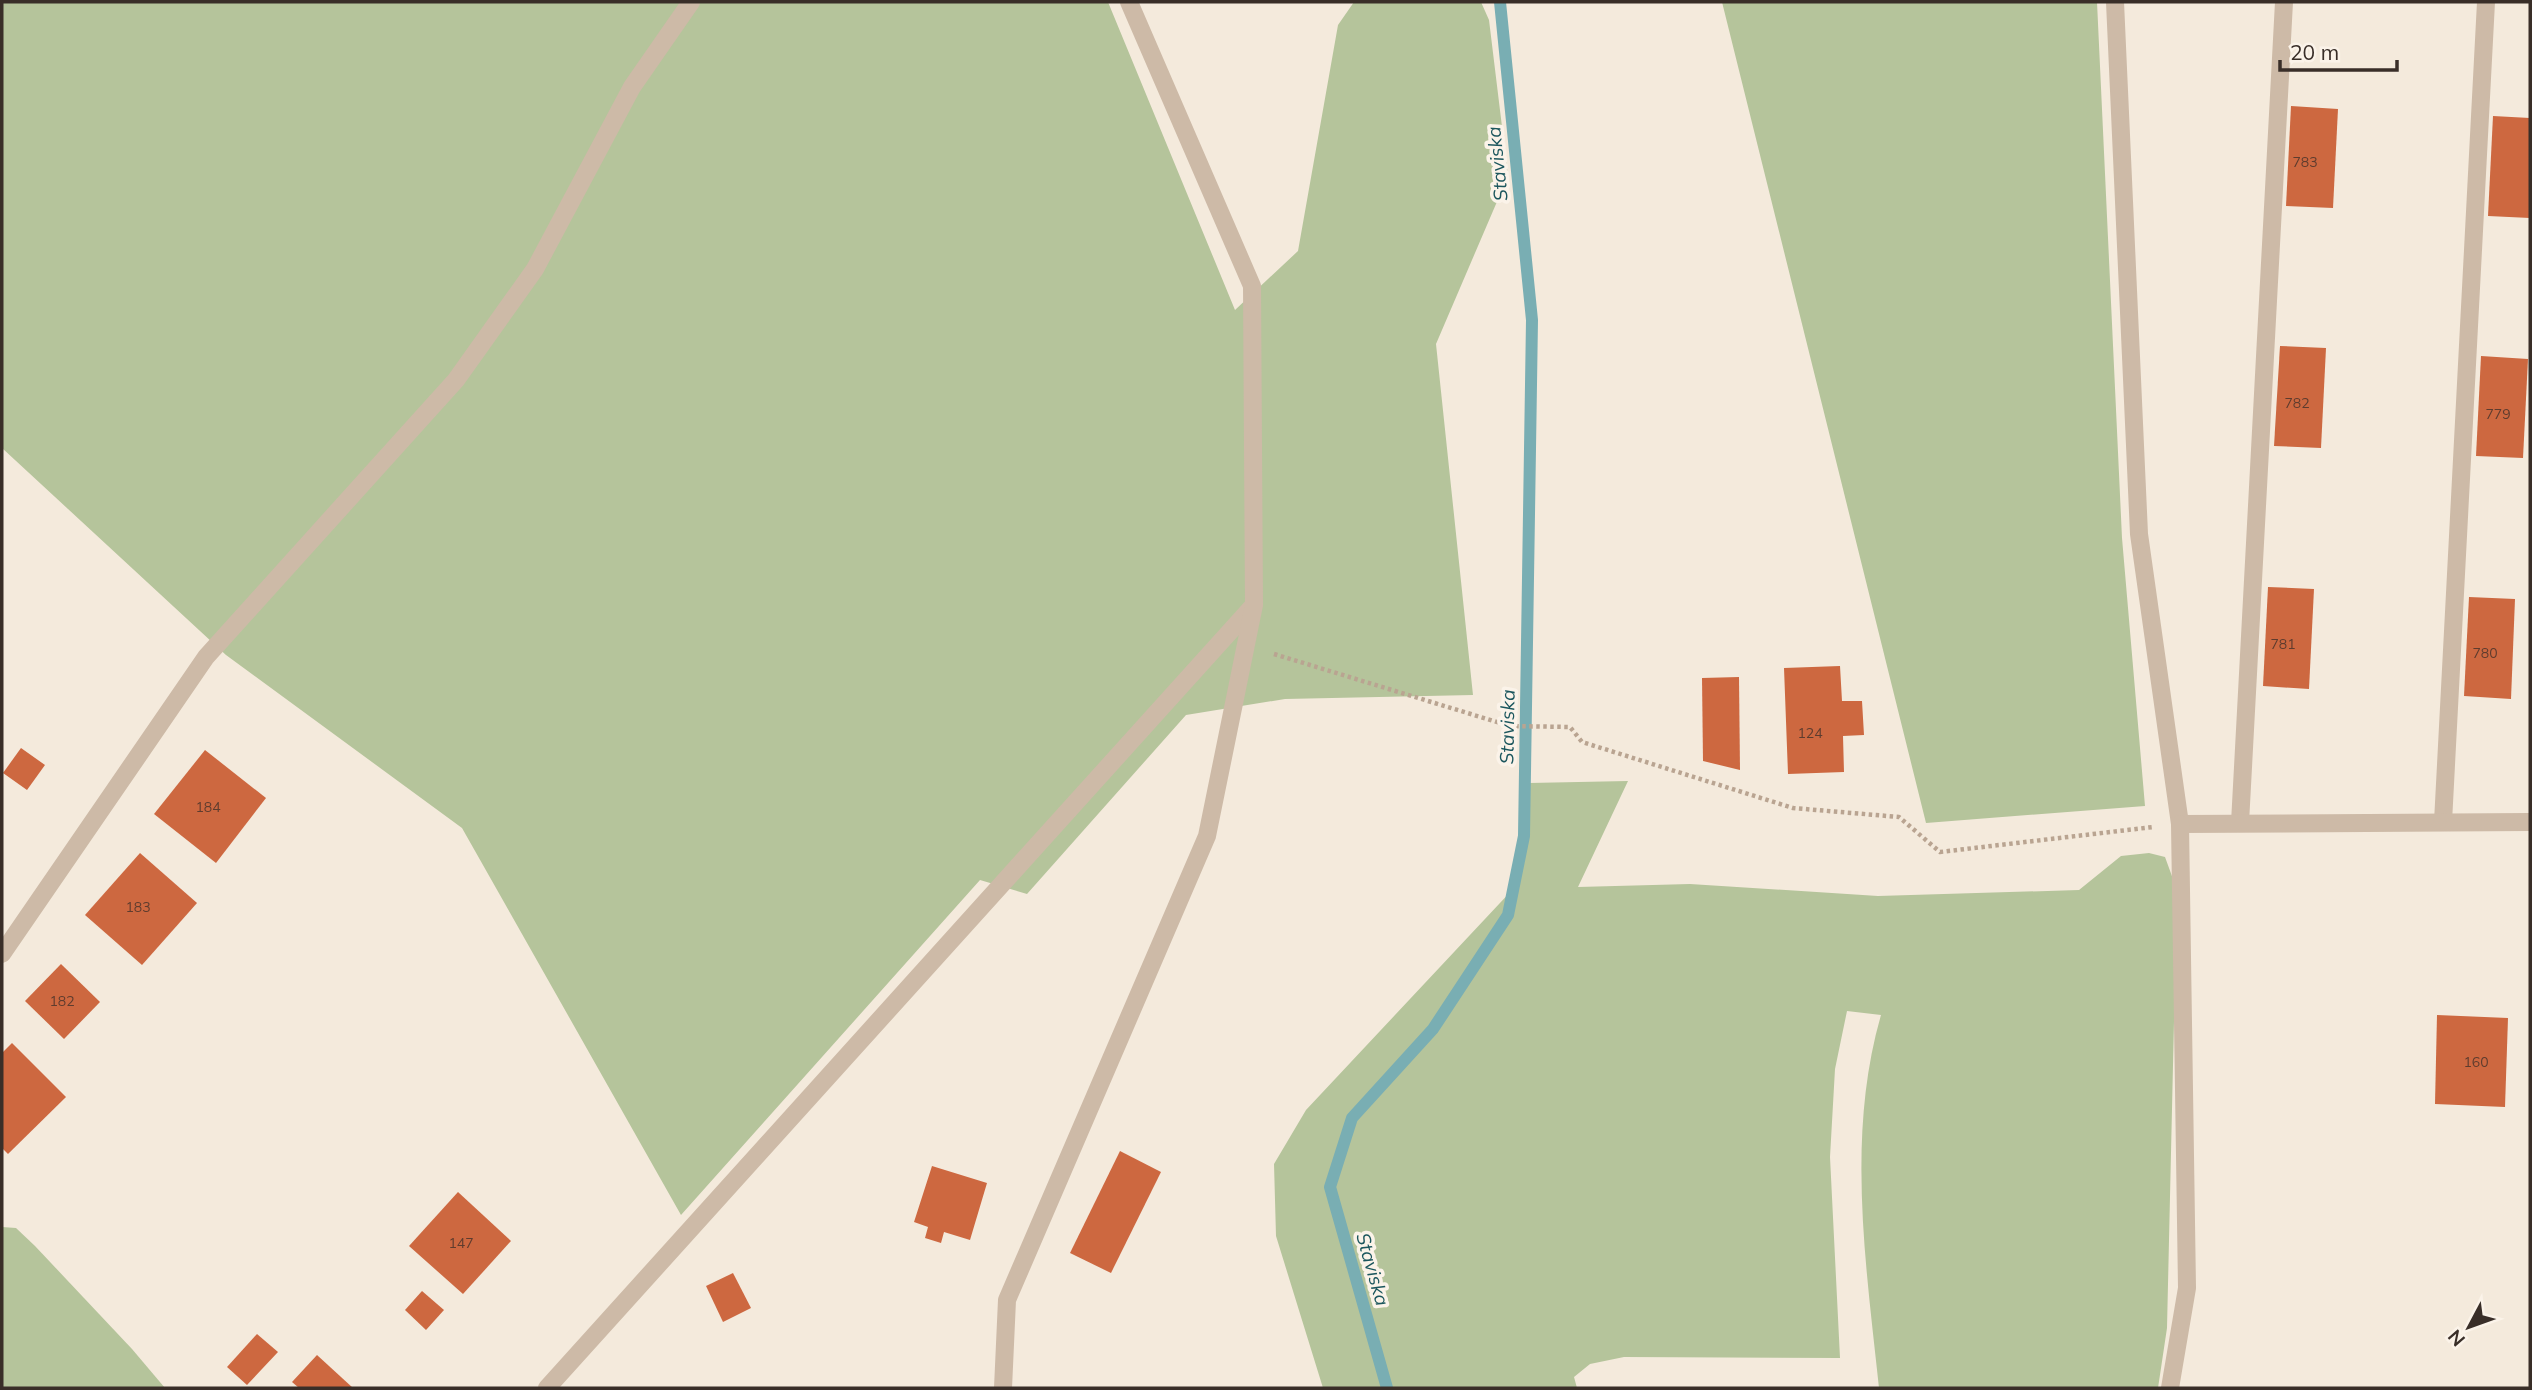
<svg xmlns="http://www.w3.org/2000/svg" width="2532" height="1390" font-family="Mulish,sans-serif">
<style>
.green{fill:#b5c49b}
.lines{fill:none;stroke-linecap:round;stroke-linejoin:round}
.stream{stroke:#79aeb3;stroke-width:12}
.building{fill:#cd6840}
.path{stroke:#b9a491;stroke-width:4.5;stroke-dasharray:3.5 3.5;stroke-linecap:butt}
.service{stroke:#cdbaa7;stroke-width:18}
.minor{stroke:#cdbaa7;stroke-width:18}
.labels{text-anchor:middle;stroke-width:7;stroke-linejoin:round;paint-order:stroke}
.number-label{font-size:14px;fill:#5e3c2e}
.water-label{font-size:19px;font-style:italic;fill:#1b565d;stroke:#fbf3e9}
</style>
<rect width="100%" height="100%" fill="#f4eadc"/>
<!-- green -->
<g class="green">
<path d="M2 2H1108L1235 310 1298 251 1338 25 1354 2H1481L1489 20 1508 176 1436 344 1473 695 1285 699 1186 715 1027 894 980 880 681 1215 462 828 226 655 2 448Z"/>
<path d="M1722 2H2097L2122 538 2145 806 1926 823Z"/>
<path d="M1628 781 1578 887 1690 884 1878 896 2079 890 2121 856 2149 853 2165 857 2177 890 2167 1328 2158 1388H1879C1866 1265 1846 1136 1881 1015L1847 1011 1835 1069 1830 1157 1840 1358 1624 1357 1590 1364 1574 1377 1577 1388H1323L1276 1236 1274 1164 1306 1110 1514 888 1529 783Z"/>
<path d="M2 1227 16 1228 35 1246 132 1349 165 1388H2Z"/>
</g>
<g class="lines">
<!-- stream -->
<path class="stream" d="M1387 1388 1330 1187 1352 1118 1433 1029 1508 915 1524 836 1532 320 1500 2"/>
</g>
<!-- building -->
<g class="building">
<path d="M2291 106 2338 109 2333 208 2286 206Z"/>
<path d="M2493 116 2530 118V218L2488 216Z"/>
<path d="M2280 346 2326 348 2321 448 2274 446Z"/>
<path d="M2481 356 2528 359 2523 458 2476 456Z"/>
<path d="M2268 587 2314 589 2309 689 2263 686Z"/>
<path d="M2469 597 2515 599 2511 699 2464 696Z"/>
<path d="M1840 666 1842 701H1862L1864 735 1843 736 1844 772 1788 774 1784 668Z"/>
<path d="M1739 677 1740 770 1703 761 1702 678Z"/>
<path d="M21 748 45 765 27 790 3 773Z"/>
<path d="M205 750 266 798 216 863 154 814Z"/>
<path d="M140 853 197 903 142 965 85 915Z"/>
<path d="M61 964 100 1002 64 1039 25 1001Z"/>
<path d="M2437 1015 2508 1018 2505 1107 2435 1104Z"/>
<path d="M12 1043 66 1097 8 1154 2 1148V1053Z"/>
<path d="M1120 1151 1161 1172 1111 1273 1070 1253Z"/>
<path d="M932 1166 987 1183 970 1240 944 1232 941 1243 925 1238 928 1227 914 1222Z"/>
<path d="M458 1192 511 1241 463 1294 409 1246Z"/>
<path d="M733 1273 751 1308 723 1322 706 1286Z"/>
<path d="M422 1291 444 1310 426 1330 405 1310Z"/>
<path d="M257 1334 278 1352 247 1385 227 1367Z"/>
<path d="M317 1355 353 1388H299L292 1382Z"/>
</g>
<g class="lines">
<!-- path -->
<path class="path" d="M1274 654 1510 726 1570 727 1582 742 1793 808 1899 817 1940 852 2153 827"/>
<!-- service -->
<g class="service">
<path d="M2443 822 2486 2"/>
<path d="M2240 823 2284 2"/>
</g>
<!-- minor -->
<g class="minor">
<path d="M2115 2 2139 534 2180 824 2530 822"/>
<path d="M2 954 206 657 456 380 535 269 632 87 691 2"/>
<path d="M547 1388 1253 606"/>
<path d="M1003 1388 1007 1300 1207 836 1254 605 1252 286 1129 2"/>
<path d="M2170 1388 2187 1288 2180 824"/>
</g>
</g>
<g class="labels">
<!-- number labels -->
<g class="number-label">
<text x="2305" y="167">783</text>
<text x="2297" y="408">782</text>
<text x="2498" y="419">779</text>
<text x="2283" y="649">781</text>
<text x="2485" y="658">780</text>
<text x="1810" y="738">124</text>
<text x="208" y="812">184</text>
<text x="138" y="912">183</text>
<text x="62" y="1006">182</text>
<text x="2476" y="1067">160</text>
<text x="461" y="1248">147</text>
</g>
<!-- water labels -->
<g class="water-label">
<text transform="translate(1497 164) rotate(-96)" y="7">Staviska</text>
<text transform="translate(1507 727) rotate(-89)" y="7">Staviska</text>
<text transform="translate(1373 1269) rotate(74)" y="7">Staviska</text>
</g>
</g>
<!-- border -->
<rect width="2532" height="1390" fill="none" stroke="#392e28" stroke-width="7"/>
<!-- north arrow -->
<g transform="translate(2469 1327) rotate(229)" stroke="#fbf3e9" stroke-width="5" paint-order="stroke">
<path d="M0-5L12 26L0 18L-12 26Z" fill="#392e28"/>
<text y="-10" font-size="19" font-weight="bold" text-anchor="middle" fill="#392e28">N</text>
</g>
<!-- scale -->
<path d="M2280 60v10h117v-10" fill="none" stroke="#392e28" stroke-width="3.5"/>
<text x="2290" y="60" font-size="21" fill="#392e28" stroke="#fbf3e9" stroke-width="5" paint-order="stroke">20 m</text>
</svg>
